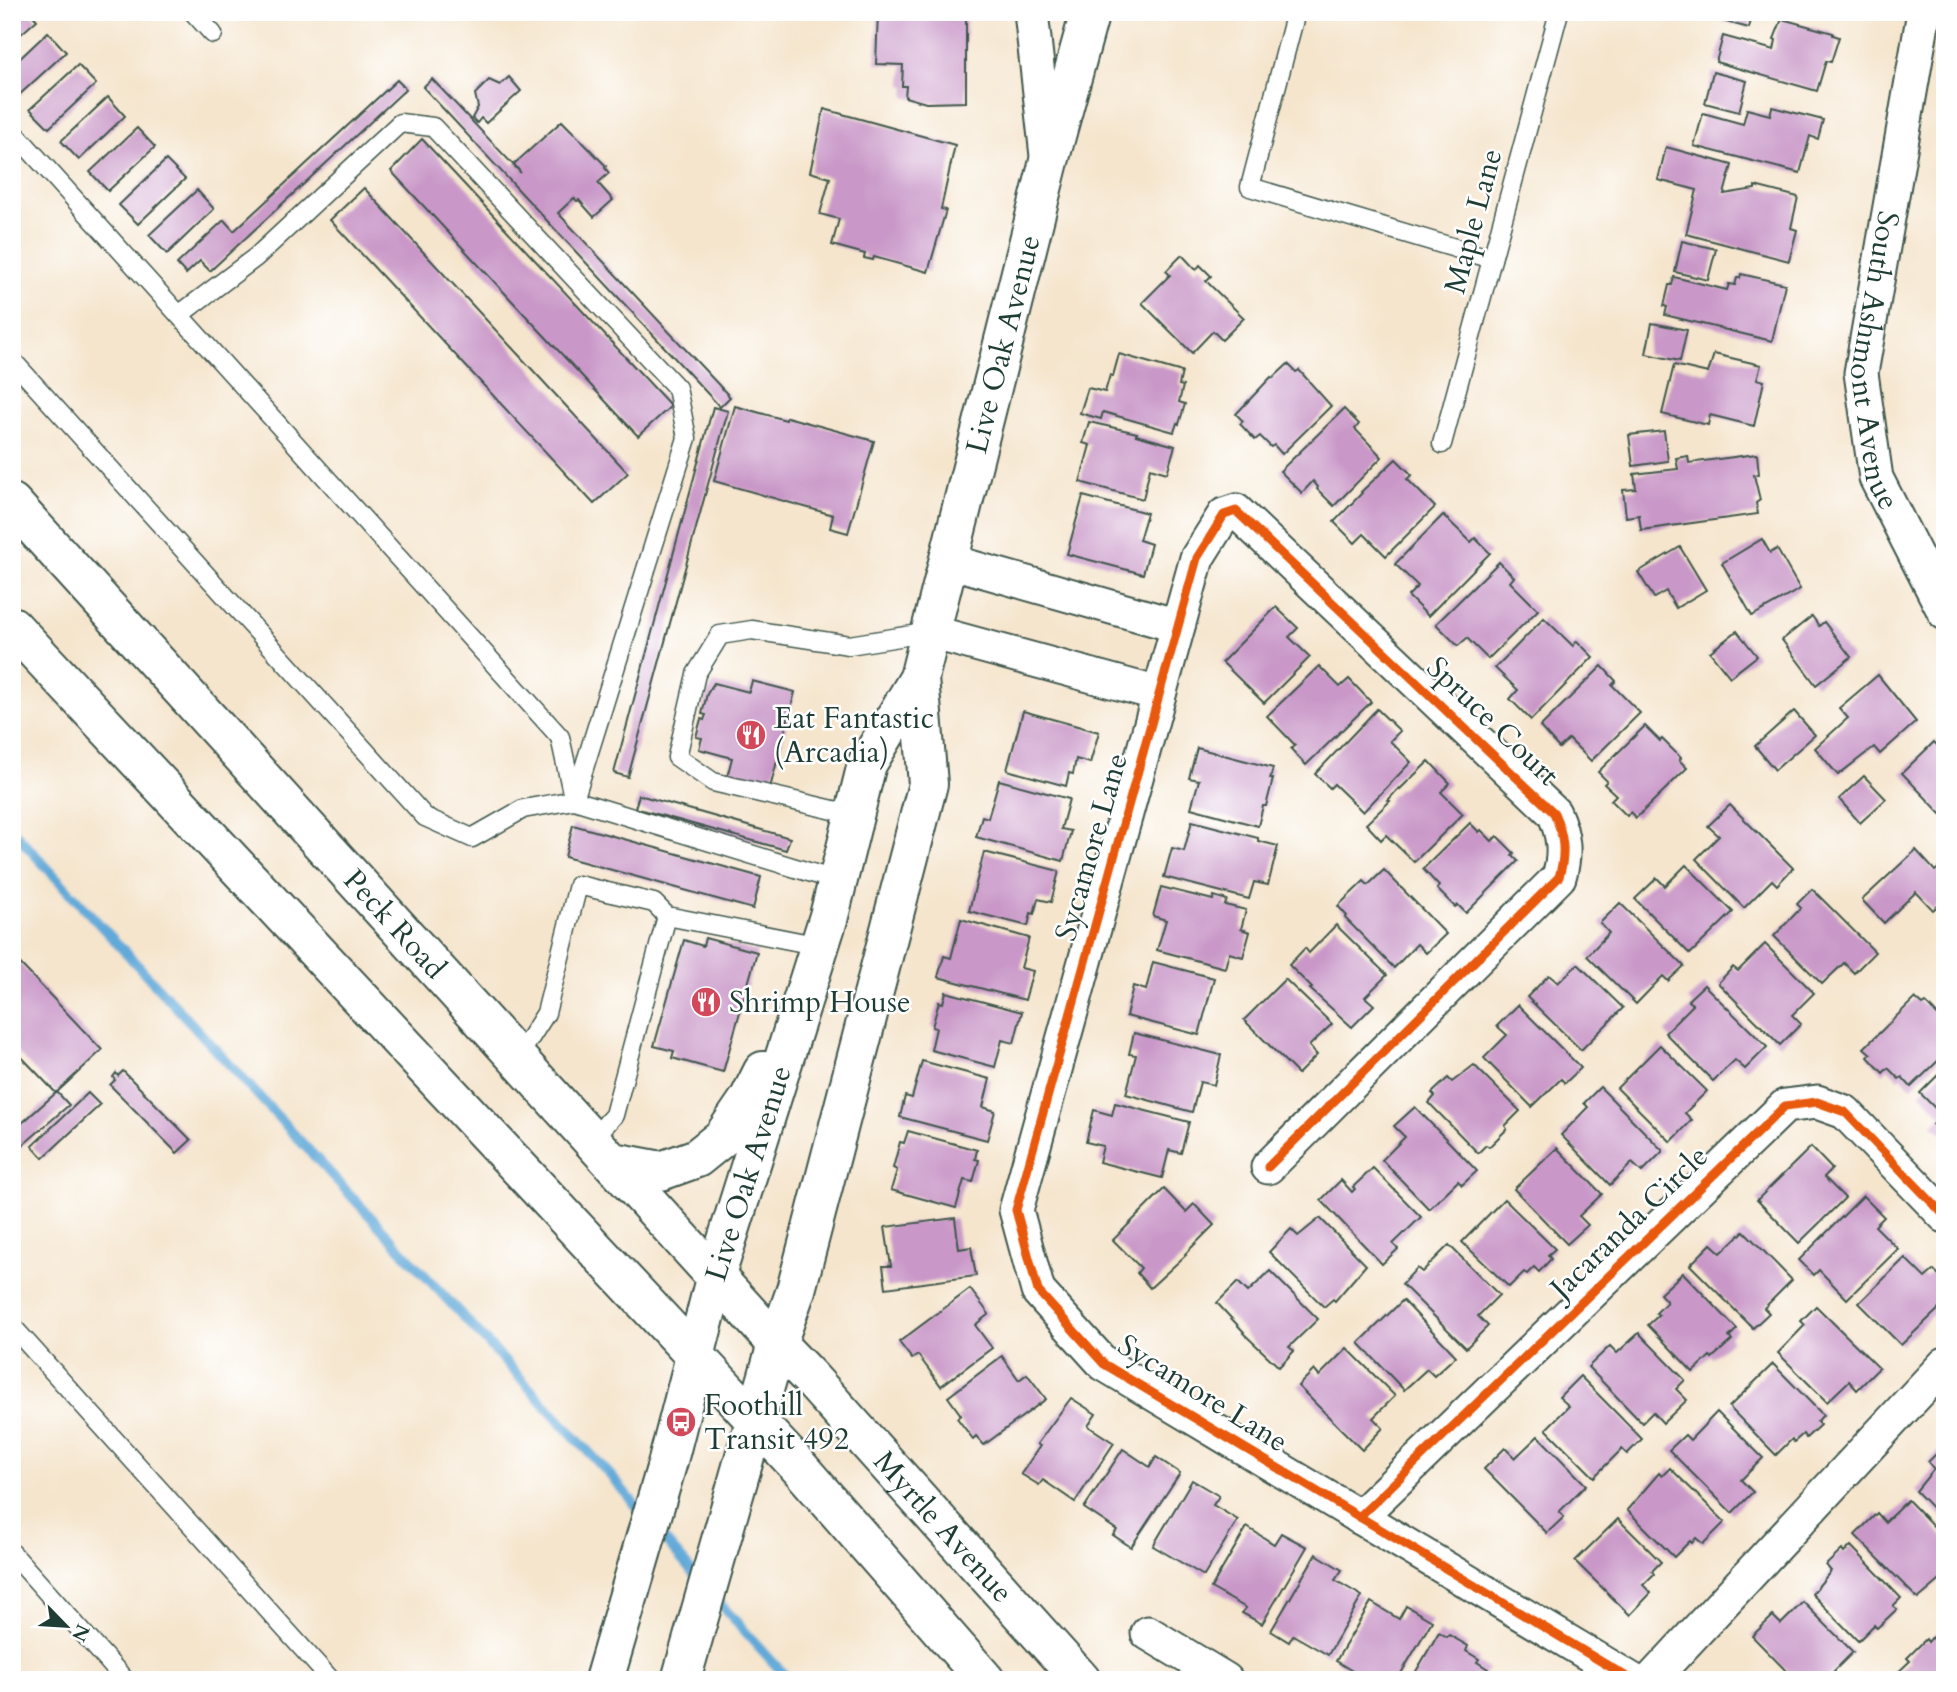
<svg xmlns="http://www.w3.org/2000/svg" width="1957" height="1692" font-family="Cardo,serif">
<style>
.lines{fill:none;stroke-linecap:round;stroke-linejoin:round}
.stream{stroke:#61a9d8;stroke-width:10}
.building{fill:#c998c8}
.service-casing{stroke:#3f564b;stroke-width:21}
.minor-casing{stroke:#3f564b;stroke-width:37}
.secondary-casing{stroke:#3f564b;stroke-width:42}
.primary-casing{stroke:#3f564b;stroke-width:42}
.service{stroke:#fff;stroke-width:18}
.minor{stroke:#fff;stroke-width:33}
.secondary{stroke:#fff;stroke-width:38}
.primary{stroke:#fff;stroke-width:38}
.cycleway-casing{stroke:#fff;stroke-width:13}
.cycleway{stroke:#e8590c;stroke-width:9}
.labels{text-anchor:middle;stroke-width:5;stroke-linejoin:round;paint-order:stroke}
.street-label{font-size:30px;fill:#1f3d34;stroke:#fff}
.poi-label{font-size:30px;fill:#1f3d34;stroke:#fff;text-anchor:start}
</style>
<rect width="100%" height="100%" fill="#fff"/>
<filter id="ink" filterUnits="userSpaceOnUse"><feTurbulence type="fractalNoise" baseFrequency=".0143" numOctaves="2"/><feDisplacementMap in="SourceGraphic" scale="14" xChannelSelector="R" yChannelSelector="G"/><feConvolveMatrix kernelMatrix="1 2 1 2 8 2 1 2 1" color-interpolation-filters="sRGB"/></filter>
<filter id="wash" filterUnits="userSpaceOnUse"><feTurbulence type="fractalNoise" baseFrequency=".00686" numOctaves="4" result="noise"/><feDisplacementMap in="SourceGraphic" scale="28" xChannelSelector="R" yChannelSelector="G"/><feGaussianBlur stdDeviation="1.57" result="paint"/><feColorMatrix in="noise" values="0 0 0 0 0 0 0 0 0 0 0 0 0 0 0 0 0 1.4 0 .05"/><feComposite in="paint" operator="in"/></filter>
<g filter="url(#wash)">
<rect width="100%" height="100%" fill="#f5e5cd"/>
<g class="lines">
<!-- stream -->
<g class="stream">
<path d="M12 830 610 1475 644 1515"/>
<path d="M656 1530 700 1581"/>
<path d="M713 1596 789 1680"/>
</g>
</g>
<g id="blocks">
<!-- building -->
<g class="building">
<path d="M12 12H30L37 20 12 42Z"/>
<path d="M878 12H966V102L926 103 905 97 906 86H902L903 65 876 64Z"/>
<path d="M1717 12H1753L1749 28 1715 19Z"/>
<path d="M1782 19 1833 33V35L1839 37 1831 62 1826 61 1817 91 1716 62 1723 36 1774 50 1776 40 1774 39Z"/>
<path d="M48 32 66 52 18 96 12 90V66Z"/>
<path d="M78 65 96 84 49 128 30 109Z"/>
<path d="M1713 72 1747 81 1739 112 1705 103Z"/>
<path d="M509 77 521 91 486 123 481 118 477 123 472 118 478 107 475 94 489 80 500 85Z"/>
<path d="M432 79 521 173 514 164 562 121 606 166 605 168 609 173 598 183 613 200 594 217 579 200 577 201 574 198 558 213 730 397 720 407 423 87Z"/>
<path d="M397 80 406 89 210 271 200 261 186 274 177 264 224 220 234 231Z"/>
<path d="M108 97 125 116 79 160 61 141Z"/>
<path d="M1772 107 1823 120 1818 139 1810 136 1800 173 1694 146 1703 113 1743 124 1747 109 1770 115Z"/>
<path d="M824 109 955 145 941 209 946 210 928 272 874 257 873 260 864 258 865 254 832 245 839 219 820 214 830 178 810 172Z"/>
<path d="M137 128 155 147 108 191 90 172Z"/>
<path d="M422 139 671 406 638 436 391 171Z"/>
<path d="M1666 147 1732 165 1724 194 1755 189V186L1798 197 1791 228 1797 230 1789 261 1686 234 1697 190 1658 180Z"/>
<path d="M166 160 185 179 138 224 119 205Z"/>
<path d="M364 188 628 473 594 504 330 220Z"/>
<path d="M197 190 214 209 167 254 149 235Z"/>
<path d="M1682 241 1716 249 1708 280 1675 272Z"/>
<path d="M1182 255 1196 270 1200 265 1211 276 1206 281 1244 318 1222 340 1213 331 1192 353 1142 303 1170 275 1166 271Z"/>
<path d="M1741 274 1785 284 1772 341 1665 315 1667 307 1664 306 1669 285H1672L1674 277 1727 290 1729 284 1735 285 1737 278H1740Z"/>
<path d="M1652 323 1687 330 1680 361 1646 354Z"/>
<path d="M1119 354 1182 372 1179 385 1183 386 1179 402 1185 404 1179 424 1177 423 1174 432 1103 412 1101 419 1080 413 1088 388 1105 392 1110 375 1113 376Z"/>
<path d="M1714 354 1761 365 1757 379 1764 381 1754 426 1710 415 1708 425 1662 414 1674 365 1708 373Z"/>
<path d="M1288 364 1296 372 1299 370 1331 406 1282 454 1274 445 1271 447 1260 436 1255 440 1240 424 1243 421 1236 414 1271 377 1273 378Z"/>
<path d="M735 406 786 420 787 417 874 441 848 533 830 528 833 515 714 481Z"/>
<path d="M713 407 728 411 628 777 614 773Z"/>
<path d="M1344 409 1359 424 1355 429 1382 457 1334 506 1317 489 1318 487 1313 481 1302 493 1280 471Z"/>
<path d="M1089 422 1137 433 1136 435 1175 446 1167 473 1150 468 1143 499 1080 482 1090 445 1083 443Z"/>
<path d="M1664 431 1668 461 1633 466 1629 435Z"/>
<path d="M1757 454 1759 474 1754 475 1760 500 1756 503 1758 514 1641 530 1639 515 1626 517 1623 490 1636 489 1634 474 1678 469 1676 458 1688 456 1689 463Z"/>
<path d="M1396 459 1412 475 1407 479 1435 507 1386 556 1364 534 1355 543 1334 522 1362 493 1361 492Z"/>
<path d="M1083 496 1147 513 1139 540 1151 544 1143 574 1067 554Z"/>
<path d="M1443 515 1471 542 1475 538 1490 553 1428 616 1408 596 1418 586 1395 564Z"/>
<path d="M1762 539 1770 553 1777 549 1800 589 1752 616 1722 563Z"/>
<path d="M1680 547 1706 590 1676 608 1666 591 1654 598 1638 572Z"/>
<path d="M1499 562 1514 577 1510 582 1538 610 1488 659 1467 638 1458 646 1436 624Z"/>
<path d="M1276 607 1298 628 1289 637 1310 657 1264 703 1222 662Z"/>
<path d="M1812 616 1819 626 1824 622 1851 657 1816 685 1782 640Z"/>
<path d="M1544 618 1573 646 1577 641 1593 657 1531 720 1510 699 1518 690 1495 668Z"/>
<path d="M1737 631 1757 656 1730 677 1710 652Z"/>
<path d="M1319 666 1340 687 1349 679 1371 702 1306 765 1291 749 1295 745 1267 716Z"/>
<path d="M1602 666 1616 681 1612 685 1640 713 1591 761 1569 739 1559 748 1540 727Z"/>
<path d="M1878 675 1916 722 1880 754 1874 747 1838 775 1815 748 1848 718 1839 708Z"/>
<path d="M752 681 795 692 769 792 726 781 732 758 699 749 702 738 696 737 701 719 704 720 706 715 702 714 707 694 714 683 749 692Z"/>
<path d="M1377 709 1400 731 1390 741 1411 762 1363 812 1334 784 1330 788 1315 774Z"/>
<path d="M1023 711 1099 732 1090 763 1076 759 1073 774 1069 773 1066 786 1007 770Z"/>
<path d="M1794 711 1815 735 1775 770 1755 746Z"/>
<path d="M1645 726 1660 741 1662 739 1681 758 1679 760 1687 768 1636 818 1630 812 1627 816 1611 800 1616 795 1604 784 1607 781 1598 772Z"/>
<path d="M1934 742 1945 753V811L1941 814 1902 773Z"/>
<path d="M1197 748 1273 768 1270 779H1273L1266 806H1263L1258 826 1191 808 1199 780 1189 778Z"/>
<path d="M1429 761 1450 783 1441 792 1463 814 1414 862 1386 835 1381 840 1366 824 1390 801 1388 800 1399 788 1400 789Z"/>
<path d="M1864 776 1886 799 1860 823 1839 799Z"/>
<path d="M999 780 1069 799 1061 829 1071 831 1063 861 976 837 982 816 988 818Z"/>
<path d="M639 795 790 838 786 850 635 808Z"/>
<path d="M1730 805 1793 868 1777 885 1772 880 1744 908 1696 859 1719 836 1708 826Z"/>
<path d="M1192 821 1258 838V841L1278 846 1268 885 1254 882 1249 899 1164 877 1172 848 1184 851Z"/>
<path d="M1470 823 1479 832 1481 830 1492 841 1497 836 1514 853 1512 855 1518 861 1466 913 1458 905 1455 907 1437 889 1439 886 1423 869Z"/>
<path d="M573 825 761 877 753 909 565 857Z"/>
<path d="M1916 850 1935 871 1945 863V900L1933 910 1916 892 1884 923 1862 900Z"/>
<path d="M984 852 1059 871 1051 902 1038 899 1034 914 1031 913 1028 926 969 911Z"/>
<path d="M1686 865 1733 912 1690 954 1635 899 1657 878 1665 886Z"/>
<path d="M1384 870 1446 934 1426 953 1417 944 1394 968 1345 918 1347 916 1338 906 1364 881 1368 885Z"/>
<path d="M1161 887 1213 900 1214 896 1227 900 1225 905 1246 910 1241 929 1250 932 1243 957 1229 953 1225 968 1157 950 1166 920 1153 916Z"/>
<path d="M1812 889 1875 952 1854 973 1844 963 1822 984 1774 936 1801 908 1797 904Z"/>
<path d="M1620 903 1684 966 1668 981 1663 976 1636 1004 1587 956 1609 933 1600 923Z"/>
<path d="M961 919 1029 938 1021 968 1033 971 1025 1000 938 977 944 956 951 958Z"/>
<path d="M1336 925 1387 975 1365 997 1374 1005 1352 1027 1310 989 1312 988 1289 965 1305 948 1309 953Z"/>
<path d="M705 938 757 952 723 1072 672 1058 674 1051 654 1046 684 940 703 946Z"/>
<path d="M1765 944 1814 993 1792 1015 1801 1024 1780 1045 1718 983 1733 967 1738 971Z"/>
<path d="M12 955 102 1050 56 1093 12 1047Z"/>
<path d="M1153 962 1214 978 1199 1035 1126 1016 1133 986 1146 990Z"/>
<path d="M1578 964 1623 1008 1581 1050 1527 997 1549 975 1558 983Z"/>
<path d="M1285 979 1332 1024 1309 1046 1317 1055 1298 1074 1244 1020Z"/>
<path d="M1704 985 1767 1047 1745 1069 1735 1060 1713 1081 1665 1033 1693 1005 1688 1000Z"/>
<path d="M946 992 1022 1012 1014 1043 1002 1040 995 1067 931 1050 936 1028 932 1027 939 1002 943 1003Z"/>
<path d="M1915 998 1923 1005 1926 1003 1944 1022 1942 1024 1945 1026V1054L1911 1087 1902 1077 1899 1079 1888 1068 1883 1073 1868 1057 1871 1054 1864 1048Z"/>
<path d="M1518 1005 1581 1068 1565 1083 1561 1079 1532 1107 1484 1058 1507 1035 1497 1026Z"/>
<path d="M1134 1033 1221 1055 1214 1085 1200 1082 1192 1112 1126 1094 1136 1055 1129 1054Z"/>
<path d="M1660 1045 1707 1091 1685 1113 1692 1120 1671 1142 1617 1088Z"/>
<path d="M922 1061 990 1079 983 1107 995 1111 987 1140 900 1117 905 1096 912 1098Z"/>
<path d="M1474 1065 1520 1111 1505 1126 1507 1129 1489 1147 1486 1145 1478 1153 1429 1103 1435 1096 1432 1093 1448 1078 1452 1082Z"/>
<path d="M1945 1068V1136L1933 1125 1942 1115 1920 1093Z"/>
<path d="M123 1071 191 1140 177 1153 110 1085 115 1080 113 1077 116 1073 118 1076Z"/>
<path d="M1600 1087 1663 1151 1642 1172 1632 1163 1610 1185 1561 1135 1588 1107 1584 1103Z"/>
<path d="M57 1092 69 1105 15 1152 12 1149V1132Z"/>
<path d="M88 1093 100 1105 43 1158 32 1146Z"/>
<path d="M1115 1103 1189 1122 1181 1153 1169 1150 1162 1178 1099 1162 1103 1146 1086 1142 1094 1110 1112 1115Z"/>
<path d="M1415 1107 1477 1171 1462 1185 1458 1181 1429 1209 1382 1160 1405 1137 1394 1126Z"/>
<path d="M908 1131 977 1150 975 1159 979 1160 973 1182 964 1180 956 1208 891 1190 897 1170 893 1168 900 1142 904 1143Z"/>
<path d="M1811 1147 1832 1169 1824 1177 1845 1198 1799 1243 1757 1200Z"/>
<path d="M1557 1148 1602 1194 1579 1216 1588 1225 1567 1244 1514 1189Z"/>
<path d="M1373 1168 1421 1217 1393 1244 1398 1249 1382 1264 1321 1200 1341 1180 1352 1192 1355 1189 1353 1187Z"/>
<path d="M1164 1189 1186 1212 1194 1204 1214 1225 1185 1254 1186 1255 1150 1288 1137 1273 1141 1268 1113 1240Z"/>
<path d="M1863 1196 1884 1217 1875 1226 1898 1249 1847 1299 1819 1270 1814 1275 1799 1260Z"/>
<path d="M1504 1199 1555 1249 1548 1255 1551 1259 1539 1272 1534 1267 1527 1274 1524 1272 1509 1287 1462 1242Z"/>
<path d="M955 1218 959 1249 971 1247 976 1276 886 1288 883 1266H891L885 1227Z"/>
<path d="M1320 1218 1366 1265 1335 1301 1333 1299 1324 1307 1269 1252 1291 1229 1298 1236Z"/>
<path d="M1744 1231 1792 1280 1764 1308 1769 1313 1753 1328 1690 1265 1711 1244 1721 1253Z"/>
<path d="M1449 1245 1499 1295 1478 1316 1488 1326 1466 1348 1402 1284 1417 1268 1422 1272Z"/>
<path d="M1905 1258 1925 1278 1934 1270 1945 1281V1303L1901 1345 1859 1303Z"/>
<path d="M1270 1271 1318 1319 1289 1347 1294 1351 1279 1367 1243 1333 1244 1332 1217 1303 1238 1282 1248 1292Z"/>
<path d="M1683 1273 1737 1329 1729 1337 1732 1340 1712 1358 1710 1356 1693 1372 1648 1325 1659 1315 1656 1313 1667 1302 1660 1294Z"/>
<path d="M970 1289 989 1314 975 1325 992 1348 941 1386 918 1355 912 1359 899 1342Z"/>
<path d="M1403 1300 1456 1356 1434 1376 1427 1369 1404 1390 1359 1343Z"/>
<path d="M1816 1306 1879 1368 1857 1390 1849 1381 1827 1402 1778 1353 1805 1325 1801 1321Z"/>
<path d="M1639 1333 1685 1380 1676 1389 1687 1400 1663 1423 1653 1412 1642 1423 1588 1367 1610 1346 1617 1353Z"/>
<path d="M1347 1348 1395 1396 1373 1418 1383 1428 1362 1450 1298 1386 1314 1370 1319 1376Z"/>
<path d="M1002 1356 1019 1380 1027 1374 1046 1399 984 1445 976 1436 973 1439 957 1418 961 1415 948 1397Z"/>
<path d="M1773 1364 1823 1415 1817 1422 1820 1425 1806 1438 1803 1434 1794 1442 1792 1439 1776 1455 1729 1407Z"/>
<path d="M1580 1376 1642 1439 1627 1454 1622 1449 1594 1477 1546 1429 1569 1406 1559 1397Z"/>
<path d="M1071 1398 1096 1414 1088 1426 1114 1443 1075 1502 1043 1480 1039 1485 1021 1474 1040 1446 1037 1444Z"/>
<path d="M1717 1412 1763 1458 1741 1480 1753 1492 1732 1513 1669 1450 1685 1435 1690 1440Z"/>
<path d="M1538 1436 1586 1485 1559 1512 1564 1517 1547 1533 1484 1469 1505 1448 1515 1458Z"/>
<path d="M1945 1445V1521L1916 1491 1934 1469 1928 1462Z"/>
<path d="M1123 1449 1150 1467 1156 1457 1180 1473 1131 1547 1113 1535 1117 1530 1084 1508Z"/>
<path d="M1670 1468 1725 1522 1703 1544 1696 1538 1692 1543 1690 1541 1674 1557 1627 1510 1659 1473 1662 1476Z"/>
<path d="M1192 1480 1219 1496 1213 1505 1238 1520 1204 1576 1153 1546Z"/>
<path d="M1908 1500 1945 1538V1576L1918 1599 1855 1535 1877 1513 1885 1522Z"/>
<path d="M1618 1519 1661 1562 1652 1571 1654 1574 1643 1585 1651 1593 1630 1615 1575 1561Z"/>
<path d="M1247 1527 1274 1544 1281 1533 1307 1547 1262 1624 1242 1613 1246 1608 1211 1588Z"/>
<path d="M1851 1546 1901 1598 1893 1606 1897 1609 1877 1628 1874 1625 1858 1641 1812 1594 1831 1571 1826 1565 1842 1550 1844 1553Z"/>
<path d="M1316 1554 1342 1570 1335 1580 1362 1596 1328 1655 1293 1635 1289 1642 1271 1631Z"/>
<path d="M1371 1602 1399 1619 1406 1606 1432 1621 1397 1680H1367L1336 1661Z"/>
<path d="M1803 1602 1853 1652 1825 1680H1795L1752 1636 1773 1616 1781 1624Z"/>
<path d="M1439 1632 1447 1637 1449 1635 1468 1646 1466 1651 1479 1659 1477 1662 1488 1669 1481 1680H1411Z"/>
<path d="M1936 1633 1945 1641V1680H1898L1894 1676 1910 1661 1907 1658 1926 1639 1928 1642Z"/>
</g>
</g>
</g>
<g filter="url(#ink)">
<use href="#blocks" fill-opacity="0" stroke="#3f564b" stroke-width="2"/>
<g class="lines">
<!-- service casing -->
<g class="service-casing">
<g id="service">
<path d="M193 12 213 34"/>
<path d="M1296 12 1250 187 1492 259"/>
<path d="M12 130 560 737 573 797"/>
<path d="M179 315 256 257 400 123 433 127 677 388 687 438 574 800"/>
<path d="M12 360 425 817 472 838 523 809 574 800 838 881"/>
<path d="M1442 444 1559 12"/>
<path d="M855 815 713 782 677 757 696 674 720 635 752 630 849 645 931 632"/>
<path d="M518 1057 546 1013 578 885 654 903 667 916 820 946"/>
<path d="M593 1139 614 1115 667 916"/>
<path d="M12 1326 331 1680"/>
<path d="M12 1553 125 1680"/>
</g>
</g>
<!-- minor casing -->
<g class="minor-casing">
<g id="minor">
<path d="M1031 12 1047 156"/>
<path id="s1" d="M1924 12 1861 373 1876 478 1945 613"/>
<path d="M949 561 1178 626"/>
<path d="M931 632 1159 694"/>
<path d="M1268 1167 1559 877C1566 854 1564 835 1554 813L1236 511 1224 515 1197 558 1016 1210 1038 1291 1104 1364 1632 1680"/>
<path d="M1359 1517 1785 1106 1817 1102 1845 1112 1945 1216"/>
<path d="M1148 1633 1226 1680"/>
<path d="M1651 1680 1945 1364"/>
</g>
</g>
<!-- secondary casing -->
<g class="secondary-casing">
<g id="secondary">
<path id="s2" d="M12 503 777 1344 811 1379 1081 1680"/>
<path d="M12 626 799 1467 985 1680"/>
</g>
</g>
<!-- primary casing -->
<g class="primary-casing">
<g id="primary">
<path d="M613 1162 661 1171 697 1158 723 1137 749 1099 763 1071"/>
<path id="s3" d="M604 1680 668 1461 716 1275 829 916 867 764 919 678 1048 165 1090 12"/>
<path d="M681 1680 777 1344 796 1290 928 784 919 678"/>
</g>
</g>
<!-- service -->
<use href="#service" class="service"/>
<!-- minor -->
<use href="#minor" class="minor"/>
<!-- secondary -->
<use href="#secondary" class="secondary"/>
<!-- primary -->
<use href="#primary" class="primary"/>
<!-- cycleway casing -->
<g class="cycleway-casing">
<g id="cycleway">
<path d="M1268 1167 1559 877C1566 854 1564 835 1554 813L1236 511 1224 515 1197 558 1016 1210 1038 1291 1104 1364 1632 1680"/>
<path d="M1359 1517 1785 1106 1817 1102 1845 1112 1945 1216"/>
</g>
</g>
<!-- cycleway -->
<use href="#cycleway" class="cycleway"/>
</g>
</g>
<!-- icons -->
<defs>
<g id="restaurant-disc" transform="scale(1.575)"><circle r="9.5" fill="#d1495b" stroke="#fff"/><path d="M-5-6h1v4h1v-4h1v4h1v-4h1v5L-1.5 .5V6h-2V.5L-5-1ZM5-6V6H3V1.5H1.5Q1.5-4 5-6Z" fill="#fff"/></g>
<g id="bus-disc" transform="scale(1.575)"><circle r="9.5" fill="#d1495b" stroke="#fff"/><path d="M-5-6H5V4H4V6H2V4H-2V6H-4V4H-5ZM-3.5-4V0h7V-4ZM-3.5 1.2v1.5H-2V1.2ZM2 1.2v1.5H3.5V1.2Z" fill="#fff"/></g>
</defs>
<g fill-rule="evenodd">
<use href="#restaurant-disc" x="751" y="735"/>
<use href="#restaurant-disc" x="706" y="1002"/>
<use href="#bus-disc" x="681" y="1422"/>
</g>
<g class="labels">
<!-- street labels -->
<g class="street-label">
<text transform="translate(1473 221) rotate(-75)" y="10">Maple Lane</text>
<text dy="10" stroke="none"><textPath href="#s3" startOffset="1398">Live Oak Avenue</textPath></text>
<text dy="10" stroke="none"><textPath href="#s1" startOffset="354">South Ashmont Avenue</textPath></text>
<text transform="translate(1493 721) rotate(44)" y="10">Spruce Court</text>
<text transform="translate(1091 847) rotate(-74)" y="10">Sycamore Lane</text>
<text dy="10" stroke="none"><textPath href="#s2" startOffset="569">Peck Road</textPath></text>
<text dy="10" stroke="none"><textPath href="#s3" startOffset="527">Live Oak Avenue</textPath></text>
<text transform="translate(1629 1222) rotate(-44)" y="10">Jacaranda Circle</text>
<text transform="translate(1203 1393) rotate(32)" y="10">Sycamore Lane</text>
<text dy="10" stroke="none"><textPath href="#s2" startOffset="1384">Myrtle Avenue</textPath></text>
</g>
<!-- poi labels -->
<g class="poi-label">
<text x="774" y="728">Eat Fantastic<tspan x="774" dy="34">(Arcadia)</tspan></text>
<text x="729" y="1012">Shrimp House</text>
<text x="704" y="1415">Foothill<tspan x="704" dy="34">Transit 492</tspan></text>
</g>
</g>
<!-- margin -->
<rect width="1957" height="1692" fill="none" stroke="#fff" stroke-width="42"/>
<!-- north arrow -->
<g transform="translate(66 1626) rotate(115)" stroke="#ffffff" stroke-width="5" paint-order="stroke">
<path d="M0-5L12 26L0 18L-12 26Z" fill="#1f3d34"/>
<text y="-10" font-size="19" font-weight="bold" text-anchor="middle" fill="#1f3d34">N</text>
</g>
</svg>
